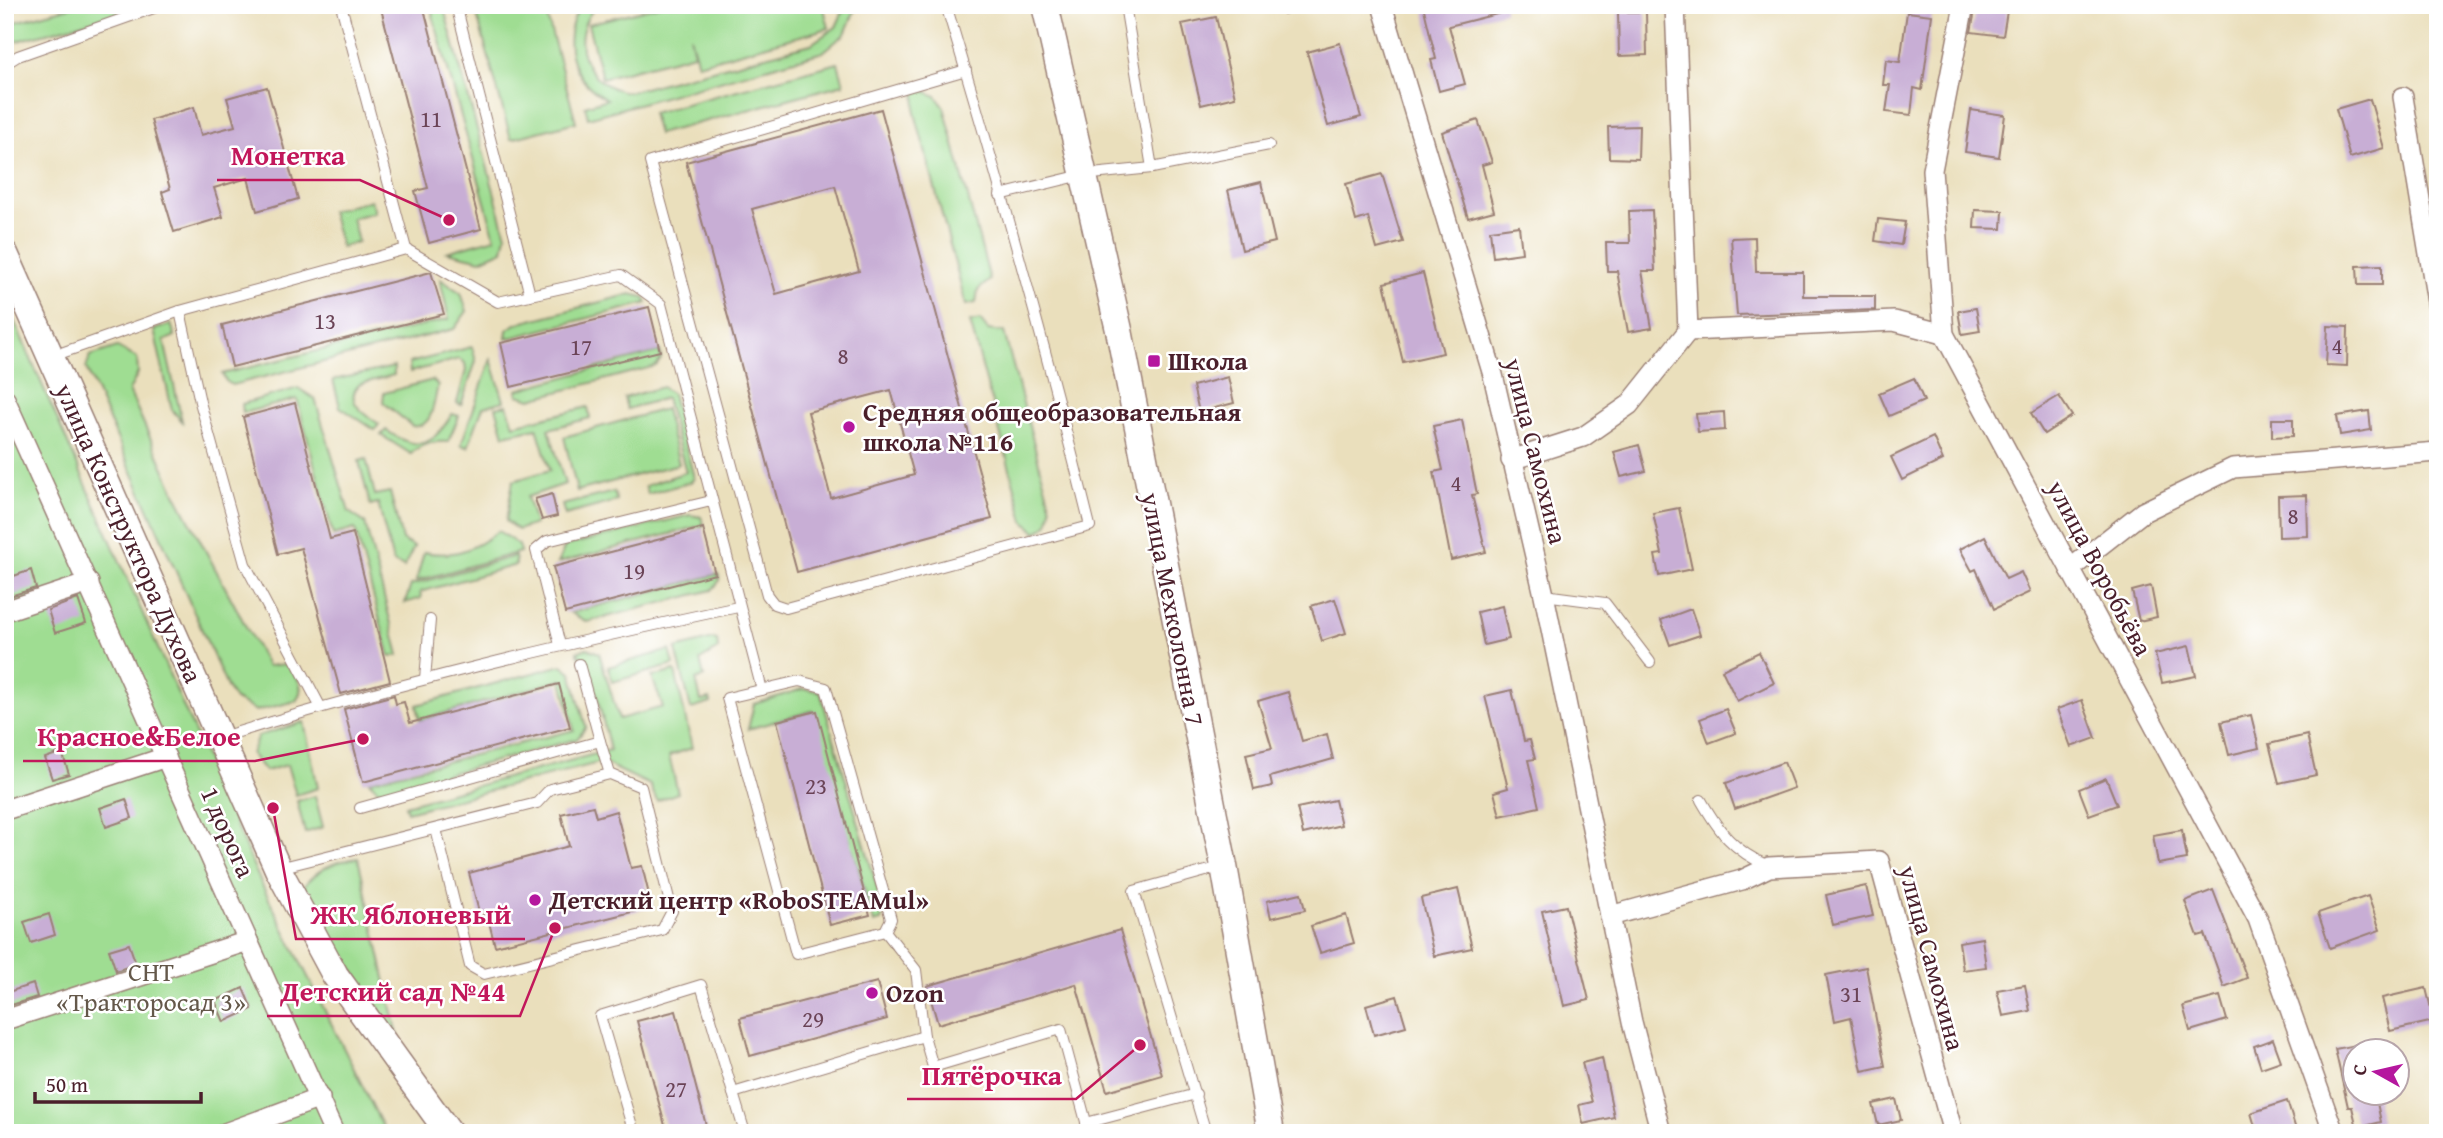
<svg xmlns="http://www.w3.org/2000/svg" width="2443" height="1138" font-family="'Gentium Book Plus',serif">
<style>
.green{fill:#9fdd92;stroke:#747e5e;stroke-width:2}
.building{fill:#c8aed5;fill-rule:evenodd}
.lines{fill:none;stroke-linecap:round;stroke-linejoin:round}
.lane-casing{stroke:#9a7f74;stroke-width:12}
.street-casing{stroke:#9a7f74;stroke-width:22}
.secondary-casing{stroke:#9a7f74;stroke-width:29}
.lane{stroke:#fff;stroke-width:10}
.street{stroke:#fff;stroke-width:19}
.secondary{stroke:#fff;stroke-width:26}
.poi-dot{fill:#b5179e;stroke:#fff;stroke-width:2.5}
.labels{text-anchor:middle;stroke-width:5;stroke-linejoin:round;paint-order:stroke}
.number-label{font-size:23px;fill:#6a4356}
.poi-label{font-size:26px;font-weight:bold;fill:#4a1f2b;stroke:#fff;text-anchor:start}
.street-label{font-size:26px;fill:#4a1f2b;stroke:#fff}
.park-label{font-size:26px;fill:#64584a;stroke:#fff}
.leader{fill:none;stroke:#c2185b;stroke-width:2.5}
.callout-dot{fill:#c2185b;stroke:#fff;stroke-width:2.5}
.callout-label{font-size:28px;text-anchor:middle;font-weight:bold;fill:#c2185b;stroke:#fff;stroke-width:5;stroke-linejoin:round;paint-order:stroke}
</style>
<rect width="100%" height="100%" fill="#fff"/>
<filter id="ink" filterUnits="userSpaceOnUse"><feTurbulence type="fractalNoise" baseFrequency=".0143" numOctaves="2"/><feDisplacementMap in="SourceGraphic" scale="14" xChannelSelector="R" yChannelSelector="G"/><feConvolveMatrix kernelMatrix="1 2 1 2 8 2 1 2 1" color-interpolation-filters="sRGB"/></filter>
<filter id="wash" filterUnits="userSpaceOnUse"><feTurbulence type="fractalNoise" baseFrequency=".00686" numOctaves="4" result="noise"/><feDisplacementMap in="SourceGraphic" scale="28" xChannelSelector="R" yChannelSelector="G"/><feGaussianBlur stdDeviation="1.57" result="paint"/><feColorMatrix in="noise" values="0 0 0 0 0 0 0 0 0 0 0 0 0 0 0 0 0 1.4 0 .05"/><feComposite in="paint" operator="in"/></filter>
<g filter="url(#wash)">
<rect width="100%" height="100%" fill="#eadfbc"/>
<!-- green -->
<g class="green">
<path d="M77 5H138L135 9 17 41 5 48V25Z"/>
<path d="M430 5H443L506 235 503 250 481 260 447 252 495 238Z"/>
<path d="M485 5H544L576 122 511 139 475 8Z"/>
<path d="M581 5H597C565 38 585 87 629 92L811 44 836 27 846 5H857L845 34 823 52 588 118 585 106 607 99C571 80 558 41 581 5Z"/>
<path d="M662 5H823L829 28 698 64 690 36 694 54 602 78 588 24Z"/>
<path d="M838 63 844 84 658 134 652 113Z"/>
<path d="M923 90 936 96 944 107 990 280 978 290 976 303 966 305 915 113 916 92Z"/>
<path d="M371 200 375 212 352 218 358 242 341 247 331 211Z"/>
<path d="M440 279 461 293 467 311 454 329 232 385 226 381 222 374 449 319Z"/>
<path d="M631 294 644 297 647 303 506 339 507 330 516 324Z"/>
<path d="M5 300 261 883 386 1133H5Z"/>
<path d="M980 320 988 330 1004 332 1051 508C1050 521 1049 527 1036 532L1024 521 970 322Z"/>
<path d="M171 324 175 336 164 341 182 421 172 410 154 330Z"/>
<path d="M117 347 137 358 138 373 129 391 176 495 267 666 286 664C296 677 307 685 296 701L256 711 235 700 228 689 86 368 90 356Z"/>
<path d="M472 347 476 361 461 405 457 403 466 370 465 363 459 359 410 372 409 363Z"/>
<path d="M660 351 661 359 656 366 531 399 518 395 517 390Z"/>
<path d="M491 359 504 401 483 407 468 447 461 445Z"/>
<path d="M394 367V375L360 384C342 401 366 415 379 424L375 430 340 407 333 380Z"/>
<path d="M433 380 438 386C433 402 434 429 412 426L383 402 384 393Z"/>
<path d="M662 387 672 394 694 478 691 482 648 494 645 486 686 472 666 398 627 409 624 398Z"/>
<path d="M298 388 315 399 349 512 365 523 399 655 390 657 355 529 333 535 297 399 243 413 242 404Z"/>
<path d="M507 405 514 425 588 407 590 418 549 429 565 484 527 497 535 524 518 530 506 521 513 481 550 470 537 428 504 435 496 407Z"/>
<path d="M665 409 679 464 577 491 564 437Z"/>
<path d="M452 414 459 416 448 442C434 441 421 443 411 454L381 435 386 430C418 453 433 446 452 414Z"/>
<path d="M366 459 375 495 390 492 402 540 414 547 404 567 393 562 378 503 370 505 359 461Z"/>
<path d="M614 492 617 501 565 515 562 505Z"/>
<path d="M690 515 701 517 704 525 558 563 565 546Z"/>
<path d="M498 531 519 545 520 552 416 581 424 552C454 558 475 549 498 531Z"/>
<path d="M515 556 516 565 420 592 421 598 405 603 411 585Z"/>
<path d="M718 574 720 580 712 590 587 622 571 613Z"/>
<path d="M713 639 717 640 718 649 700 660 704 677 696 680 701 701 710 699 711 703 691 709 676 649Z"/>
<path d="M587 648 599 653 619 719 663 707 652 677 675 671 692 748 669 756 678 793 657 801 650 785 602 762 407 812 405 805 610 750 592 674 577 652Z"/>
<path d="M670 650 674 665 612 682 608 667Z"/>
<path d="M562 665 571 672 586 727 577 739 380 792 369 781 574 730 562 680 420 720 417 705Z"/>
<path d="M802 689 820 691 884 911 881 921 874 923 812 711 748 729 754 704Z"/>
<path d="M304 722 318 788 296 795 287 765 265 771 251 754 258 736Z"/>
<path d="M315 796 323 827 305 833 297 801Z"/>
<path d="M358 858 399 1040 300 891C315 870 333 861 358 858Z"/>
</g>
<g id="blocks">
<!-- building -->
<g class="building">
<path d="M380 5H423L481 229 429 243 415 191 428 188Z"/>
<path d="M1423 5H1504L1505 12 1449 26 1465 84 1439 91 1431 60 1436 59Z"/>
<path d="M1976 5H2008L2003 36 1971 32Z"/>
<path d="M1618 12H1646L1647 55 1619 56Z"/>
<path d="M1907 12 1932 15 1922 90 1914 88 1911 115 1886 112 1890 85H1883L1886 60 1900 62Z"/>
<path d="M1216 17 1235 97 1201 105 1182 24Z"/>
<path d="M1340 43 1361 117 1328 126 1307 52Z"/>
<path d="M267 87 298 199 257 211 248 178 214 188 223 217 174 232 162 192 170 189 151 120 194 107 201 135 235 126 227 98Z"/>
<path d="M2370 99 2384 148 2350 158 2336 109Z"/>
<path d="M881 109 992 519 797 572 686 162ZM835 186 859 271 776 294 752 209ZM891 390 914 475 831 498 808 412Z"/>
<path d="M1971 110 2005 115 1999 157 1965 152Z"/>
<path d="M1478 120 1492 162 1482 165 1494 211 1468 218 1442 132Z"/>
<path d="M1639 126 1638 159 1609 158 1608 127Z"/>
<path d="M1382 174 1403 242 1377 249 1368 217 1356 221 1346 184Z"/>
<path d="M1261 182 1275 242 1242 250 1228 190Z"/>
<path d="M1652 210 1655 271H1642L1652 328 1628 332 1617 271H1607L1606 243H1630L1629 211Z"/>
<path d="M1975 210 2003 211 2002 229 1974 228Z"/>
<path d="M1878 219 1905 222 1901 245 1875 241Z"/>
<path d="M1519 226 1522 253 1493 257 1490 230Z"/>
<path d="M1755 237 1756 272H1803V296H1875V310L1737 315 1731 238Z"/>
<path d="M2382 265V285H2358L2357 266Z"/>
<path d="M431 272 444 314 232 367 222 325Z"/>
<path d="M1423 273 1443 353 1403 362 1384 283Z"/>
<path d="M649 307 660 351 511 387 501 343Z"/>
<path d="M1976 308 1980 331 1962 334 1958 311Z"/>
<path d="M2328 326 2348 327 2347 366 2326 365Z"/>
<path d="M1228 377 1234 403 1199 412 1193 386Z"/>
<path d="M1914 378 1924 401 1889 416 1879 393Z"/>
<path d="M2059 396 2072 416 2044 434 2031 413Z"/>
<path d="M295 403 330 539 353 533 390 681 341 694 301 548 278 554 243 417Z"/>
<path d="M2369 411 2371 430 2340 435 2337 416Z"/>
<path d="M1724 412 1725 430 1698 432 1696 414Z"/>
<path d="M2272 419H2293V436L2272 437Z"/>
<path d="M1462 420 1477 494 1472 495 1486 552 1451 560 1434 472 1443 470 1433 426Z"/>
<path d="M1933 437 1943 460 1902 480 1891 457Z"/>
<path d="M1639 445 1646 471 1621 477 1614 452Z"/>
<path d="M552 494 557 516 542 520 535 499Z"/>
<path d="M2307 495 2308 536 2279 537 2278 496Z"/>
<path d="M1679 508 1692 569 1659 576 1655 555 1662 554 1653 513Z"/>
<path d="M703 528 715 574 565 613 553 567Z"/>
<path d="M1985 536 2006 579 2021 572 2030 592 1994 609 1976 569 1972 571 1960 549Z"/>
<path d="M31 570 36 588 10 596 5 579Z"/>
<path d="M2151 586 2157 617 2139 621 2132 591Z"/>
<path d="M78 599 86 623 55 633 48 610Z"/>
<path d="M1335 599 1346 633 1322 641 1311 606Z"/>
<path d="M1502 606 1509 639 1484 645 1477 612Z"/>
<path d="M1691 609 1700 635 1670 645 1661 620Z"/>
<path d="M2189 646 2196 676 2162 683 2155 654Z"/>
<path d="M1759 652 1774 683 1737 701 1722 670Z"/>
<path d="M559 684 570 727 363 782 344 709 394 695 396 704 404 702 410 723Z"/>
<path d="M1512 690 1524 741 1530 740 1535 759 1528 760 1539 807 1500 816 1494 792 1508 788 1485 696Z"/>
<path d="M1288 692 1302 741 1327 734 1333 759 1270 777 1272 786 1254 790 1246 754 1272 748 1258 701Z"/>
<path d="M2082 700 2096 738 2071 747 2057 709Z"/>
<path d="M1726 709 1736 733 1709 743 1700 719Z"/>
<path d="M817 711 870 915 830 925 777 721Z"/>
<path d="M2251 715 2259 748 2229 755 2221 722Z"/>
<path d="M2307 735 2316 775 2279 783 2269 744Z"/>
<path d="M62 752 69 774 52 779 45 758Z"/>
<path d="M1784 762 1794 788 1735 809 1726 783Z"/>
<path d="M2106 778 2117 805 2089 815 2079 789Z"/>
<path d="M126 799 132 818 106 827 100 808Z"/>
<path d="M1335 800 1341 825 1303 834 1297 808Z"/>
<path d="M593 806 596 817 616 811 631 868 642 866 652 907 495 946 487 914 480 916 469 873 569 846 561 814Z"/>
<path d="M2182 830 2187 859 2158 864 2153 835Z"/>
<path d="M1866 886 1873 916 1833 925 1826 895Z"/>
<path d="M1458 889 1472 948 1434 956 1421 898Z"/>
<path d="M2213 890 2247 978 2224 987 2205 934 2198 936 2185 901Z"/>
<path d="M1301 893 1305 910 1271 918 1267 901Z"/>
<path d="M2368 896 2380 930 2330 948 2318 913Z"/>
<path d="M1566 906 1589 1000 1564 1006 1542 911Z"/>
<path d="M49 914 55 935 31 943 24 922Z"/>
<path d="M1346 915 1354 943 1320 953 1311 926Z"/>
<path d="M1120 930 1162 1075 1107 1091 1076 984 938 1024 927 986Z"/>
<path d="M1982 938 1986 967 1963 970 1959 942Z"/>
<path d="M129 944 136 964 116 971 109 950Z"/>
<path d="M1866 967 1885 1066 1862 1071 1851 1017 1835 1021 1826 975Z"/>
<path d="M877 982 887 1019 750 1056 740 1018Z"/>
<path d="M33 984 37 997 5 1007V993Z"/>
<path d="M2025 985 2030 1011 2003 1016 1997 990Z"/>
<path d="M243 988 252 1009 224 1022 215 1001Z"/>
<path d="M2426 988 2434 1021 2390 1031 2382 998Z"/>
<path d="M1397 996 1406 1026 1374 1035 1366 1005Z"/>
<path d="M2220 996 2227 1020 2190 1031 2183 1006Z"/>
<path d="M676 1011 708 1133H667L637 1021Z"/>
<path d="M2273 1039 2281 1061 2261 1068 2254 1046Z"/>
<path d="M2356 1045V1093H2375L2381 1122 2357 1128 2352 1107H2348L2335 1049Z"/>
<path d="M1602 1058 1614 1117 1583 1124 1579 1105 1592 1102 1582 1063Z"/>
<path d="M1896 1099 1901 1120 1878 1125 1873 1104Z"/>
<path d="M2287 1101 2297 1133H2257L2251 1113Z"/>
</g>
</g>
</g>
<g filter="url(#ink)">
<use href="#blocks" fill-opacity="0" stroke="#9a7f74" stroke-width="2"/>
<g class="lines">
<!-- lane casing -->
<g class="lane-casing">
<g id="lane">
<path d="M341 5 406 249"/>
<path d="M456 5 530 295"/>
<path d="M946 5C998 178 1047 351 1090 526L786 608 774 604 767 595 650 162 966 70"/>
<path d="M1125 5 1152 168"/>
<path d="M1283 9 1297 5"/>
<path d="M5 64 18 56 162 5"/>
<path d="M1000 195 1082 175 1152 168 1269 145"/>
<path d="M180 311 200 402 245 564 320 706"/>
<path d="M53 356 180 311 406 249 498 302 621 275 661 304 762 690"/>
<path d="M1544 595 1605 603 1650 662"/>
<path d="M560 645 536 550 547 541 711 501"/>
<path d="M425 679 430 620"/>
<path d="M799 681 826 688 891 919 885 931 796 954 727 698Z"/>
<path d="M222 737C392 684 564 644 738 607"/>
<path d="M600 741 610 774"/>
<path d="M1701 800C1720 833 1733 850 1768 866"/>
<path d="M360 808 600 741 579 664"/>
<path d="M279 868 537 803 550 789 610 774 641 787 672 911 662 930 484 974 470 966 436 829"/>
<path d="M924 1036 933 1067 1061 1029 1089 1133"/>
<path d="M1086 1123 1196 1094"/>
<path d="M634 1133 600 1016 701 985 733 1093"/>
<path d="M745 1133 733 1093 924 1036 916 970 885 931"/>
<path d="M1206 1133 1134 891 1224 866"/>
</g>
</g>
<!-- street casing -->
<g class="street-casing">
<g id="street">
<path d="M1382 5 1493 375 1544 595 1632 1022 1661 1133"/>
<path d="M1964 5 1932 170 1944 334 2258 919 2334 1133"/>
<path d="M2403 97 2438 308"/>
<path d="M1688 331 1894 321 1944 334"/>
<path d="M5 399 334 1133"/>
<path d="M1511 460 1583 437 1629 405 1688 331 1675 5"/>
<path d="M2070 569 2143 512 2233 468 2438 452"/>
<path d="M5 611 89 583"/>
<path d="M5 810 166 757"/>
<path d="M1610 916 1742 880 1769 867 1879 861 1953 1133"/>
<path d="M5 1020 248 941"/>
<path d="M225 1133 320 1098"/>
</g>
</g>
<!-- secondary casing -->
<g class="secondary-casing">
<g id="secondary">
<path d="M1045 5 1119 330 1224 866 1271 1133"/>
<path d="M5 254 278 869 335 975 449 1133"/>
</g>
</g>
<!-- lane -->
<use href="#lane" class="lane"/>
<!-- street -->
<use href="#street" class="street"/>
<!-- secondary -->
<use href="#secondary" class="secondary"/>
</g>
</g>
<!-- markers -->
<g class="poi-dot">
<rect x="1147" y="354" width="14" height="14" rx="3.5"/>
<circle cx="849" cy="427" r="7"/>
<circle cx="535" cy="900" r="7"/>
<circle cx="872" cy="993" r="7"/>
</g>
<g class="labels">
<!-- number labels -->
<g class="number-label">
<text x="431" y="127">11</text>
<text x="325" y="329">13</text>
<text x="2337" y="354">4</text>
<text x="581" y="355">17</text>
<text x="843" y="364">8</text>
<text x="1456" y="491">4</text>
<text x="2293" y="524">8</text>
<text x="634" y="579">19</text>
<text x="816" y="794">23</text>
<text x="1851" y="1002">31</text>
<text x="813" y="1027">29</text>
<text x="676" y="1097">27</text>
</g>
<!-- poi labels -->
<g class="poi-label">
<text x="1168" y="370">Школа</text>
<text x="863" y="421">Средняя общеобразовательная<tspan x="863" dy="30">школа №116</tspan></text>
<text x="549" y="909">Детский центр «RoboSTEAMul»</text>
<text x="886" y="1002">Ozon</text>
</g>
<!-- street labels -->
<g class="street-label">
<text transform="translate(1536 451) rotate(76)" y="9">улица Самохина</text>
<text transform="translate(129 533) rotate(66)" y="9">улица Конструктора Духова</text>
<text transform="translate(2100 568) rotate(62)" y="9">улица Воробьёва</text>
<text transform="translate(1173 609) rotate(79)" y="9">улица Мехколонна 7</text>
<text transform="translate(228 832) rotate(66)" y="9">1 дорога</text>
<text transform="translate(1932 958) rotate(75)" y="9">улица Самохина</text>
</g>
<!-- park labels -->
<g class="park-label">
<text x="151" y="981">СНТ<tspan x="151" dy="30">«Тракторосад 3»</tspan></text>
</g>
</g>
<!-- callouts -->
<path class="leader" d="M449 220L360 180H217M363 739L255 761H23M273 808L296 939H525M555 928L520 1016H267M1140 1045L1076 1099H907"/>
<g class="callout-dot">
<circle cx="449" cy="220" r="7"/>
<circle cx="363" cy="739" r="7"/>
<circle cx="273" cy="808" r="7"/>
<circle cx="555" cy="928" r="7"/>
<circle cx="1140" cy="1045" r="7"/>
</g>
<g class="callout-label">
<text x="288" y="165">Монетка</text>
<text x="139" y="746">Красное&amp;Белое</text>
<text x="411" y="924">ЖК Яблоневый</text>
<text x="393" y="1001">Детский сад №44</text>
<text x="992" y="1085">Пятёрочка</text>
</g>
<!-- margin -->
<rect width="2443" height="1138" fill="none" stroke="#fff" stroke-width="28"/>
<!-- north arrow -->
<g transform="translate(2376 1072) rotate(278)"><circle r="33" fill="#ffffff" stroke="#b7a5aa" stroke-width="2"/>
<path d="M0-5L12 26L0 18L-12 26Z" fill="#b5179e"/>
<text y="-10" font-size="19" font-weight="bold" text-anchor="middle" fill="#4a1f2b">С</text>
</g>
<!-- scale -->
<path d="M35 1092v10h166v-10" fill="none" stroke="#4a1f2b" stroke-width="3.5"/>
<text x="46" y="1092" font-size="21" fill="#4a1f2b" stroke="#ffffff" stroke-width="5" paint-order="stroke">50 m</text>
</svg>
